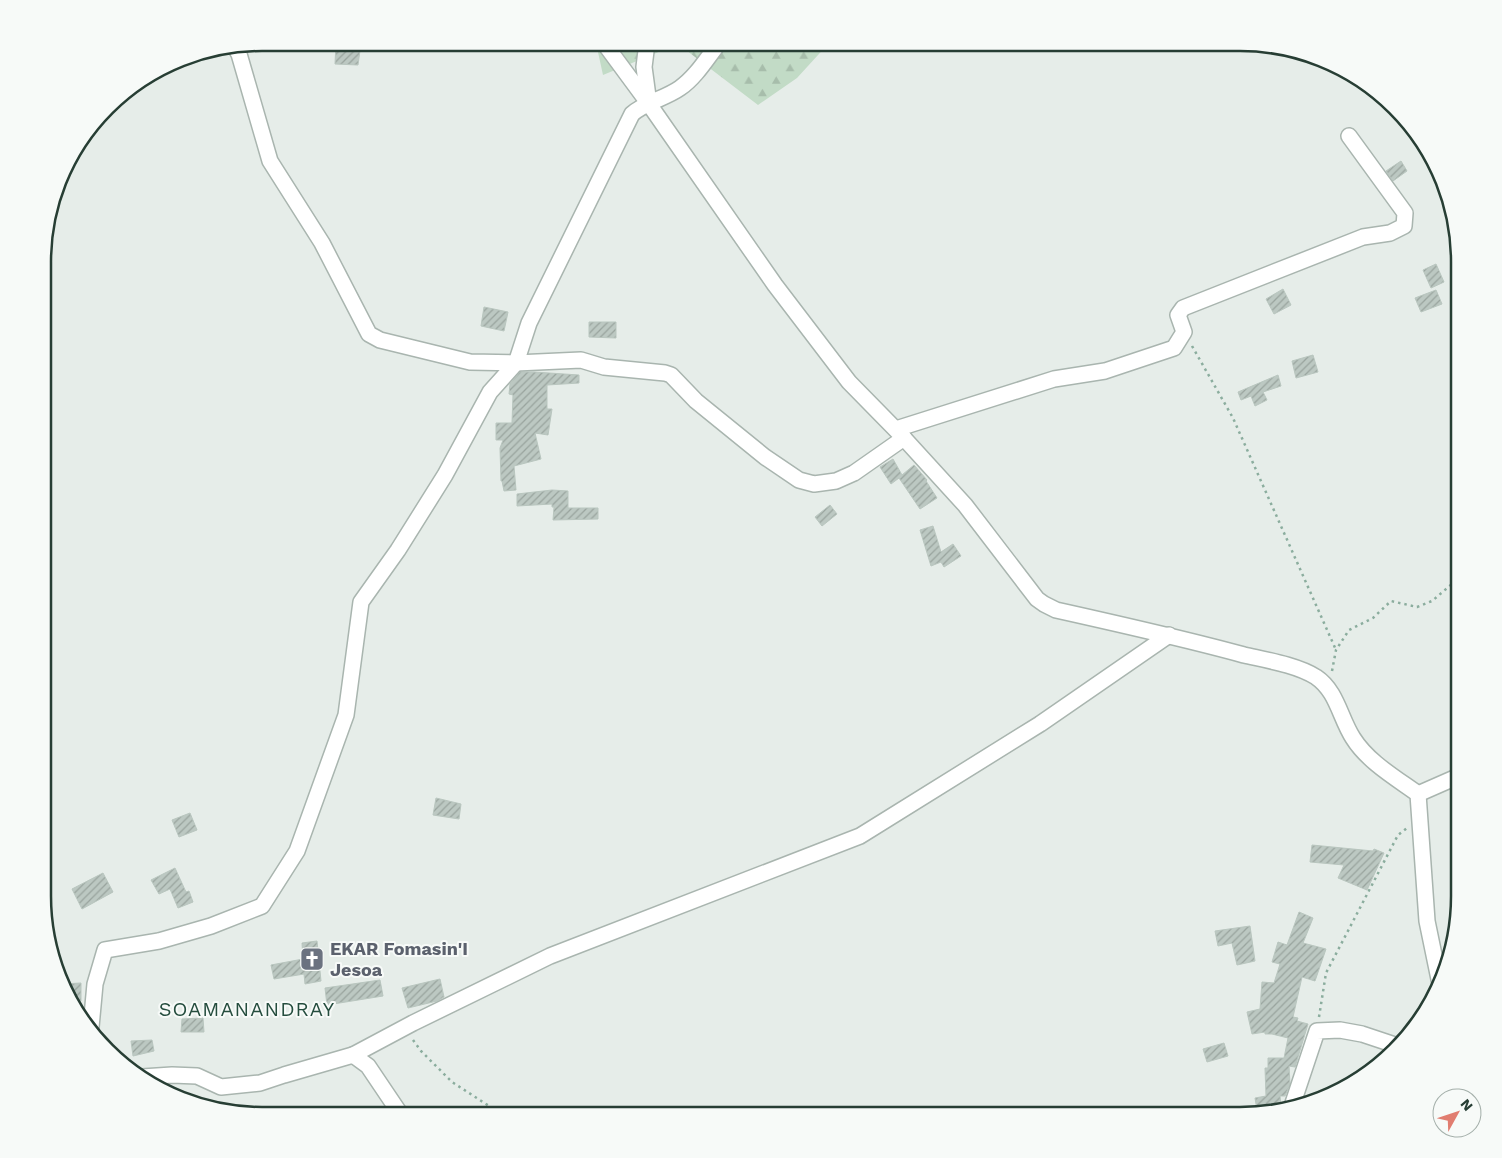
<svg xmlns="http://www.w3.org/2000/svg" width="1502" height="1158" font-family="'Work Sans',sans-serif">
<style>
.forest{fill:url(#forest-firs)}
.building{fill:url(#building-hatch);stroke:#b9c6bf}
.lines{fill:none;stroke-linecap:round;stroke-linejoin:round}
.minor-casing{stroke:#a9b5af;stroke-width:18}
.tertiary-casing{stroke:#a9b5af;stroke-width:18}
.path{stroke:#8bad9e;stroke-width:2.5;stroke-dasharray:2.5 4;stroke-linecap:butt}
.minor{stroke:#fff;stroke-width:15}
.tertiary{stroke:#fff;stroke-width:15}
.labels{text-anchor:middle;stroke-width:4;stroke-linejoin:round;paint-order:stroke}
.worship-label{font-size:18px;font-weight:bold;fill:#5b616d;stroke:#f7faf8;text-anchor:start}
.quarter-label{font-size:20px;letter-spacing:1px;fill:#254d3e;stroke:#f7faf8}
.rim{fill:none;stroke:#273e34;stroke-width:2.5}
</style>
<defs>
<pattern id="forest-firs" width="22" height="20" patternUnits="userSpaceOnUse" patternTransform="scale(1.25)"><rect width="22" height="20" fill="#c2dbc6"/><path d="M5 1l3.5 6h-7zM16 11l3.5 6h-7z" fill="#a7bdab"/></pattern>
<pattern id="building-hatch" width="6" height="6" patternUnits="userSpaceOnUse" patternTransform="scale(1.25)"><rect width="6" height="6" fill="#bcc8c2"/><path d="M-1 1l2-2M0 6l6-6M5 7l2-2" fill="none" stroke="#99a49e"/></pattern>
</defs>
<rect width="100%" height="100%" fill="#e6ede9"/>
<!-- forest -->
<path class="forest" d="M596 43H829L797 78 758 105 678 44 603 75Z"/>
<!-- building -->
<g class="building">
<path d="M336 43H361L358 65 335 64Z"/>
<path d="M1401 161 1407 171 1393 181 1386 171Z"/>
<path d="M1436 264 1444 282 1431 288 1423 270Z"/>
<path d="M1283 289 1291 305 1274 314 1266 299Z"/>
<path d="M1436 290 1442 304 1421 312 1415 298Z"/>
<path d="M484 307 508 312 504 331 481 326Z"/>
<path d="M589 322H616V338L589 337Z"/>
<path d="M1313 355 1318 372 1296 378 1292 361Z"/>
<path d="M520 372H534L579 375V383L547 385V409H552L548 435 535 433 541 459 514 466 516 490 504 491 502 481H501L500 448 503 440H496V423H512L513 395 509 394 510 384Z"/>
<path d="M1278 375 1281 386 1263 392 1267 400 1255 406 1251 396 1241 400 1238 392Z"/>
<path d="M893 459 902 475 914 465 927 480 926 481 937 498 920 509 899 478 891 484 880 467Z"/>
<path d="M552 490 568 491V508H598V519L553 520 554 507H552V504L517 506V494Z"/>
<path d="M830 505 837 514 822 526 815 517Z"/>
<path d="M933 526 941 552 953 544 961 556 944 567 941 562 931 566 920 530Z"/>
<path d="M436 798 461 804 459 819 433 815Z"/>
<path d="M190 813 197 830 179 837 172 820Z"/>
<path d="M1312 845 1373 851 1374 849 1384 853 1367 890 1338 878 1344 865 1310 862Z"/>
<path d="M175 868 186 892 189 891 193 902 178 908 170 889 159 894 151 880Z"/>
<path d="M103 873 113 892 82 909 72 889Z"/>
<path d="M1299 912 1313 918 1303 943 1326 949 1315 981 1302 977 1293 1017 1298 1018 1297 1021 1308 1024 1295 1067 1289 1066 1290 1084 1285 1096H1280L1281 1106 1258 1111 1257 1110 1255 1098 1266 1096 1265 1068H1268V1058H1284L1288 1038 1272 1034H1265V1032L1252 1034 1247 1012 1260 1009 1262 982 1274 983 1280 964 1272 962 1278 942 1287 945Z"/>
<path d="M1250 926 1255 961 1237 965 1232 943 1218 946 1215 931Z"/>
<path d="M317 941 321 981 305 984 304 974 274 979 271 965 303 959 302 943Z"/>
<path d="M440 979 444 997 437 1001 408 1008 402 988Z"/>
<path d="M380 980 383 996 327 1005 325 988Z"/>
<path d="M81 983V1001L72 1002 65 993 63 984Z"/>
<path d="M203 1018 204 1032H181L182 1019Z"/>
<path d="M152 1040 154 1051 133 1056 131 1041Z"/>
<path d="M1224 1043 1228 1056 1207 1062 1203 1049Z"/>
</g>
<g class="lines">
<!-- minor casing -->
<g class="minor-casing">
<g id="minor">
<path d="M604 43 649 104"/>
<path d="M235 47 239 54 270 161 322 243 369 334 380 340 470 362 516 363 581 360 604 367 665 373 671 375 696 401 765 457 799 480 814 484 836 481 854 473 904 438"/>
<path d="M896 429 1054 379 1105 371 1174 348 1184 332 1178 315 1183 308 1363 237 1390 233 1404 226 1405 213 1349 136"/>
<path d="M91 1027 95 984 105 950 159 941 211 926 262 906 297 851 346 715 361 602 398 550 445 475 490 392 516 363 529 323 632 114C644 103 666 98 680 88 696 77 707 58 719 43"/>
<path d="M353 1055 413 1023 550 956 860 836 1040 724 1169 635"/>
<path d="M142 1077 172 1075 197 1076 221 1087 260 1083 284 1075 353 1055 368 1066 401 1115"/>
<path d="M1293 1103 1317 1031 1340 1030 1362 1034 1398 1046"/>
</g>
</g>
<!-- tertiary casing -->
<g class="tertiary-casing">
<g id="tertiary">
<path d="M647 43 644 67 649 104 775 285 849 382 902 436 965 505 1037 599 1044 604 1056 610C1119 624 1182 638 1244 655 1266 660 1297 665 1316 677 1337 691 1340 718 1353 738 1368 762 1396 778 1418 794L1427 921 1440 984"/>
<path d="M1418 794 1459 776"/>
</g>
</g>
<!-- path -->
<g class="path">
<path d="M1192 346 1233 418 1336 650"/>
<path d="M1332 671 1336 650 1349 630 1373 618 1391 601 1417 607 1432 601 1459 578"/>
<path d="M1319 1017 1326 973 1398 835 1407 828"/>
<path d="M413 1040 421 1051 452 1082 503 1115"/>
</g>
<!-- minor -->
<use href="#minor" class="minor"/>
<!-- tertiary -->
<use href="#tertiary" class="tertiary"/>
</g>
<!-- icons -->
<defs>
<g id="church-square" transform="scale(1.25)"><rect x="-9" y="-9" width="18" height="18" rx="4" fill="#6b7280" stroke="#f7faf8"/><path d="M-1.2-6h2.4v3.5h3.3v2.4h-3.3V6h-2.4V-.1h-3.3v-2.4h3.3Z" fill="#fff"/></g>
</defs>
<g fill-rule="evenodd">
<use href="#church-square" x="312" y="959"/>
</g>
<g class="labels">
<!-- worship labels -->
<g class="worship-label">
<text x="330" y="955">EKAR Fomasin'I<tspan x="330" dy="21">Jesoa</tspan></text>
</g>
<!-- quarter labels -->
<g class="quarter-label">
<text x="247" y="1016">SOAMANANDRAY</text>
</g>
</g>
<!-- crop -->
<path d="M0 0H1502V1158H0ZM262 51H1240A211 211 0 0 1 1451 262V896A211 211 0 0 1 1240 1107H262A211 211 0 0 1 51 896V262A211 211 0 0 1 262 51Z" fill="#f7faf8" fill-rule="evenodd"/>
<path class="rim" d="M262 51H1240A211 211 0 0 1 1451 262V896A211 211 0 0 1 1240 1107H262A211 211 0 0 1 51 896V262A211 211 0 0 1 262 51Z"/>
<!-- north arrow -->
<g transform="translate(1457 1113) rotate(50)"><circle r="24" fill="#f7faf8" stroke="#a4afaa"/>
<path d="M0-4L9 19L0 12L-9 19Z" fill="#e17d70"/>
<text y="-8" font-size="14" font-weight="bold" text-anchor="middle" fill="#273e34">N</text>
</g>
</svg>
